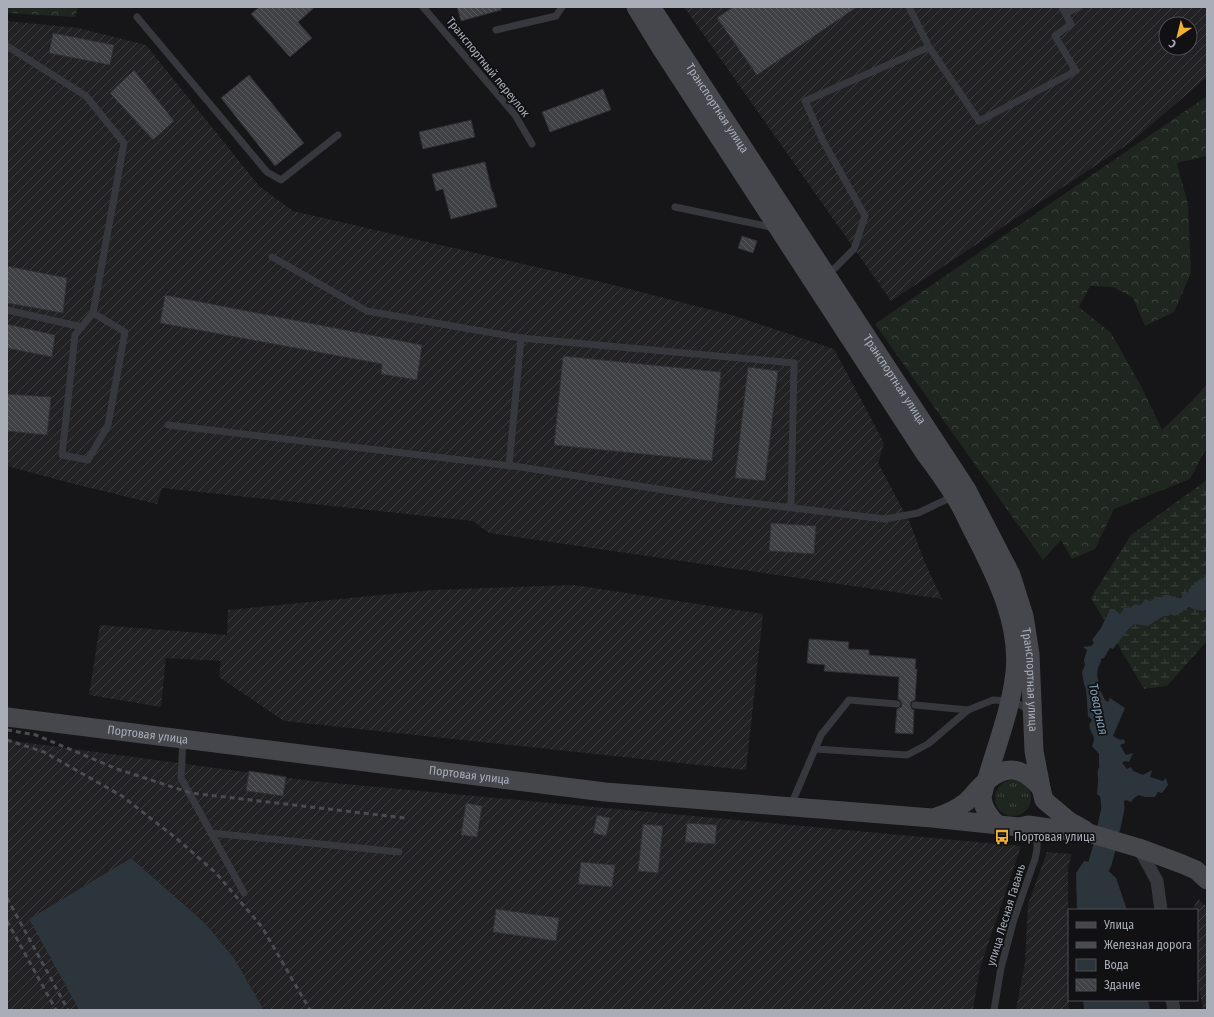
<svg xmlns="http://www.w3.org/2000/svg" width="1214" height="1017" font-family="'Fira Sans Condensed',sans-serif">
<style>
.industrial{fill:url(#industrial-furrows);fill-rule:evenodd}
.grass{fill:url(#grass-tufts)}
.forest{fill:url(#forest-crowns)}
.wetland{fill:url(#wetland-marsh)}
.water{fill:#2c353c}
.lines{fill:none;stroke-linecap:round;stroke-linejoin:round}
.river{stroke:#2c353c;stroke-width:23}
.building{fill:url(#building-back-hatch);stroke:#303034}
.lane{stroke:#37383d;stroke-width:7}
.street{stroke:#37383d;stroke-width:13}
.secondary{stroke:#45474d;stroke-width:19}
.rail{stroke:#4a4c52;stroke-width:3;stroke-dasharray:5 4;stroke-linecap:butt}
.labels{text-anchor:middle;stroke-width:3.5;stroke-linejoin:round;paint-order:stroke}
.street-label{font-size:12px;fill:#a8adb8;stroke:#111113}
.poi-label{font-size:12px;fill:#a8adb8;stroke:#111113;text-anchor:start}
.water-label{font-size:13px;font-style:italic;fill:#7f9bb3;stroke:#111113}
</style>
<defs>
<pattern id="industrial-furrows" width="10" height="10" patternUnits="userSpaceOnUse"><rect width="10" height="10" fill="#222225"/><path d="M-1 1l2-2M0 10L10 0M9 11l2-2" fill="none" stroke="#3f3f43"/></pattern>
<pattern id="grass-tufts" width="24" height="20" patternUnits="userSpaceOnUse"><rect width="24" height="20" fill="#1e261f"/><path d="M3 7l-1-3M5 7V3M7 7l1-3M15 17l-1-3M17 17v-4M19 17l1-3" fill="none" stroke="#3c433d"/></pattern>
<pattern id="forest-crowns" width="20" height="18" patternUnits="userSpaceOnUse"><rect width="20" height="18" fill="#1e261f"/><path d="M2 6a3 3 0 1 1 6 0M12 15a3 3 0 1 1 6 0" fill="none" stroke="#3c433d"/></pattern>
<pattern id="wetland-marsh" width="20" height="14" patternUnits="userSpaceOnUse"><rect width="20" height="14" fill="#1e261f"/><path d="M1 5h8M5 5V1M11 12h8M15 12V8" fill="none" stroke="#3c433d"/></pattern>
<pattern id="building-back-hatch" width="6" height="6" patternUnits="userSpaceOnUse"><rect width="6" height="6" fill="#404145"/><path d="M-1 5l2 2M0 0l6 6M5-1l2 2" fill="none" stroke="#595a5e"/></pattern>
</defs>
<rect width="100%" height="100%" fill="#161618"/>
<!-- industrial -->
<g class="industrial">
<path d="M684 7H1207V77L1131 142 891 301ZM1166 24H1190V48H1166Z"/>
<path d="M7 21 78 28 146 45 259 186 293 211 597 281 732 315 834 349 884 443 878 463 910 523 925 563 942 599 489 533 473 521 162 488 157 504 74 484 7 466Z"/>
<path d="M574 585 763 614 746 770 284 721 219 677 221 661 166 658 161 707 89 695 100 625 227 635 228 610 432 590Z"/>
<path d="M7 740 312 781 1021 846 980 968 973 1010H264L234 958 205 923 131 858 29 919 79 1010H7Z"/>
<path d="M1047 852 1072 854 1068 866 1069 1010H1016L1025 962 1028 904Z"/>
<path d="M1198 899 1207 907V1010H1203L1197 977V910H1192Z"/>
</g>
<!-- grass -->
<circle class="grass" cx="1013" cy="798" r="18"/>
<!-- forest -->
<g class="forest">
<path d="M7 7H78L75 17 7 13Z"/>
<path d="M1207 96V156L1177 163 1188 205 1191 273 1174 312 1145 326 1133 298 1113 287 1090 286 1079 307 1111 333 1141 386 1162 430 1192 401 1207 384V449L1203 454 1190 479 1114 509 1095 549 1072 559 1061 540 1043 560 875 324Z"/>
</g>
<!-- wetland -->
<g class="wetland">
<path d="M1207 480V575H1206L1202 580 1182 598 1156 597 1150 601H1142L1140 605 1124 608 1120 614 1110 609 1104 620 1091 598 1131 535Z"/>
<path d="M1190 607 1207 609V641L1167 686 1144 689 1117 643C1122 637 1128 629 1134 624L1148 626 1164 616 1184 610Z"/>
</g>
<!-- water -->
<g class="water">
<path d="M1206 575H1207V609L1203 611 1193 609 1190 607 1187 608V611L1184 610 1181 613H1177L1175 616 1171 614 1168 616H1164L1148 626 1134 624C1126 631 1120 640 1113 649L1110 648 1104 658 1101 659C1101 664 1099 664 1098 668 1096 675 1098 682 1101 688L1100 690 1105 700 1108 702 1110 698 1125 708 1113 736 1120 740 1124 739 1125 743 1120 745 1126 755 1133 753 1129 762 1125 761 1122 763 1127 769 1131 767 1133 771 1143 775 1152 770 1150 777 1163 781 1166 778 1168 785 1162 793 1158 792 1155 797H1145L1139 795 1134 798 1131 802 1126 800 1119 805 1110 804 1097 794 1098 782 1102 772 1099 765V754L1092 746C1097 736 1091 735 1089 725L1092 720 1088 716 1086 689 1084 684 1082 672 1085 665 1084 660 1087 650 1083 647 1091 646 1094 643 1092 640 1101 628 1110 609H1114L1120 614 1124 608 1131 607 1135 604 1140 605 1145 599 1150 601 1156 597H1162L1164 595C1170 594 1175 599 1182 598V594L1188 593 1189 589 1200 579 1202 580Z"/>
<path d="M131 858 205 923 234 958 264 1010H79L29 919Z"/>
<path d="M1084 861 1100 863 1116 878 1127 910H1077L1076 873Z"/>
<path d="M1083 1000H1148L1150 1010H1084Z"/>
</g>
<g class="lines">
<!-- river -->
<g class="river">
<path d="M1109 827 1113 808 1109 773"/>
<path d="M1100 863 1104 849"/>
</g>
</g>
<!-- building -->
<g class="building">
<path d="M259 7H315L298 22 312 38 290 57 251 14Z"/>
<path d="M457 7H501V10L461 21Z"/>
<path d="M733 7H857L757 75 717 18Z"/>
<path d="M53 33 114 45 110 65 49 53Z"/>
<path d="M134 70 174 121 153 140 110 93Z"/>
<path d="M249 75 304 143 275 166 221 98Z"/>
<path d="M603 89 611 110 550 132 542 112Z"/>
<path d="M471 120 475 137 423 149 419 132Z"/>
<path d="M485 162 492 192H493L497 207 451 219 443 189 436 191 432 174Z"/>
<path d="M742 236 757 241 753 253 738 248Z"/>
<path d="M7 266 67 278 63 313 7 303Z"/>
<path d="M165 295 422 345 417 380 381 374 382 364 160 323Z"/>
<path d="M7 324 55 335 52 357 7 348Z"/>
<path d="M563 356 721 372 712 461 554 445Z"/>
<path d="M748 367 778 371 765 481 735 478Z"/>
<path d="M7 394 51 397 47 435 7 431Z"/>
<path d="M771 523 816 526 814 554 769 551Z"/>
<path d="M809 639 849 642 848 649 869 650V655L916 659 915 669H917L915 700 911 702 910 705 912 709 914 710 913 734 895 733 897 709 901 707 902 704 900 700 898 699 899 677 824 671 825 665 807 663Z"/>
<path d="M249 771 286 777 283 796 246 791Z"/>
<path d="M466 803 482 806 477 837 461 835Z"/>
<path d="M597 815 610 818 606 836 593 833Z"/>
<path d="M687 823 717 825 715 844 685 842Z"/>
<path d="M643 824 663 826 658 873 638 871Z"/>
<path d="M581 862 615 865 612 887 578 884Z"/>
<path d="M496 909 559 918 556 941 493 932Z"/>
</g>
<g class="lines">
<!-- lane -->
<g class="lane">
<path d="M423 7 515 115 532 144"/>
<path d="M909 7 929 47"/>
<path d="M1066 13 1079 7"/>
<path d="M137 17 267 172 281 180 338 135"/>
<path d="M496 30 556 16 562 7"/>
<path d="M7 46 86 96 124 143 93 313 75 335 62 455 88 460 108 425 125 332 93 313"/>
<path d="M675 207 775 228"/>
<path d="M272 257 367 311 521 338 509 466"/>
<path d="M826 275 835 268 854 249 865 216 823 141 805 101 929 47 979 121 1076 71 1055 36 1071 24 1062 7"/>
<path d="M7 310 82 327"/>
<path d="M521 338 794 363 791 507"/>
<path d="M168 425 521 467 726 500 885 519 918 513 954 496"/>
<path d="M915 705 968 710 993 700 1010 701 1019 704 1030 711"/>
<path d="M183 739 181 778 244 893"/>
<path d="M815 749 907 755 928 744 968 710"/>
<path d="M791 805 821 735 849 700 897 704"/>
<path d="M211 833 399 852"/>
<path d="M994 1010 1001 968 1014 919 1035 859 1037 849V827"/>
</g>
<!-- street -->
<g class="street">
<path d="M1139 848 1157 881 1161 910"/>
<path d="M1172 1000 1174 1010"/>
</g>
<!-- secondary -->
<g class="secondary">
<path d="M636 7 661 48 926 455C936 468 945 481 954 495 962 507 968 522 975 535 997 578 1020 624 1015 673 1010 716 992 756 982 797 983 809 989 817 998 825"/>
<path id="s1" d="M651 7 967 490 1011 575 1024 616 1030 654 1034 751 1041 788 1044 800 1069 821 1085 830"/>
<path id="s2" d="M7 717 605 792 932 818 1009 826 1019 827 1028 825 1092 834 1139 848 1182 864 1196 870 1207 880"/>
<path d="M936 817C946 814 957 809 966 802 974 795 979 786 988 780 1009 763 1024 769 1041 788"/>
</g>
<!-- rail -->
<g class="rail">
<path d="M7 730 36 735 117 769 191 793 405 818"/>
<path d="M7 740 44 752 122 796 176 838 216 873 262 927 310 1010"/>
<path d="M7 898 68 1010"/>
<path d="M7 921 56 1010"/>
</g>
</g>
<!-- icons -->
<defs>
<g id="bus-bare" transform="scale(1.2)"><path d="M-5-6H5V4H4V6H2V4H-2V6H-4V4H-5ZM-3.5-4V0h7V-4ZM-3.5 1.2v1.5H-2V1.2ZM2 1.2v1.5H3.5V1.2Z" fill="#f2b134" stroke="#111113" stroke-width="2.5" paint-order="stroke"/></g>
</defs>
<g fill-rule="evenodd">
<use href="#bus-bare" x="1002" y="837"/>
</g>
<g class="labels">
<!-- street labels -->
<g class="street-label">
<text transform="translate(488 67) rotate(51)" y="4">Транспортный переулок</text>
<text dy="4" stroke="none"><textPath href="#s1" startOffset="121">Транспортная улица</textPath></text>
<text dy="4" stroke="none"><textPath href="#s1" startOffset="445">Транспортная улица</textPath></text>
<text dy="4" stroke="none"><textPath href="#s1" startOffset="780">Транспортная улица</textPath></text>
<text dy="4" stroke="none"><textPath href="#s2" startOffset="142">Портовая улица</textPath></text>
<text dy="4" stroke="none"><textPath href="#s2" startOffset="466">Портовая улица</textPath></text>
<text transform="translate(1006 915) rotate(-73)" y="4">улица Лесная Гавань</text>
</g>
<!-- poi labels -->
<g class="poi-label">
<text x="1014" y="841">Портовая улица</text>
</g>
<!-- water labels -->
<g class="water-label">
<text transform="translate(1099 709) rotate(78)" y="5">Товарная</text>
</g>
</g>
<!-- border -->
<rect width="1214" height="1017" fill="none" stroke="#a8adb8" stroke-width="16"/>
<!-- legend -->
<rect x="1068" y="909" width="130" height="92" fill="#111113" stroke="#4d4f55"/>
<rect x="1076" y="922" width="20" height="6" fill="#45474d" stroke="#4d4f55"/>
<text x="1104" y="929" font-size="12" fill="#a8adb8">Улица</text>
<rect x="1076" y="942" width="20" height="6" fill="#4a4c52" stroke="#4d4f55"/>
<text x="1104" y="949" font-size="12" fill="#a8adb8">Железная дорога</text>
<rect x="1076" y="959" width="20" height="12" fill="#2c353c" stroke="#4d4f55"/>
<text x="1104" y="969" font-size="12" fill="#a8adb8">Вода</text>
<rect x="1076" y="979" width="20" height="12" fill="url(#building-back-hatch)" stroke="#4d4f55"/>
<text x="1104" y="989" font-size="12" fill="#a8adb8">Здание</text>
<!-- north arrow -->
<g transform="translate(1178 36) rotate(215)"><circle r="19" fill="#111113" stroke="#4d4f55"/>
<path d="M0-3L7 15L0 10L-7 15Z" fill="#f2b134"/>
<text y="-6" font-size="11" font-weight="bold" text-anchor="middle" fill="#a8adb8">С</text>
</g>
</svg>
